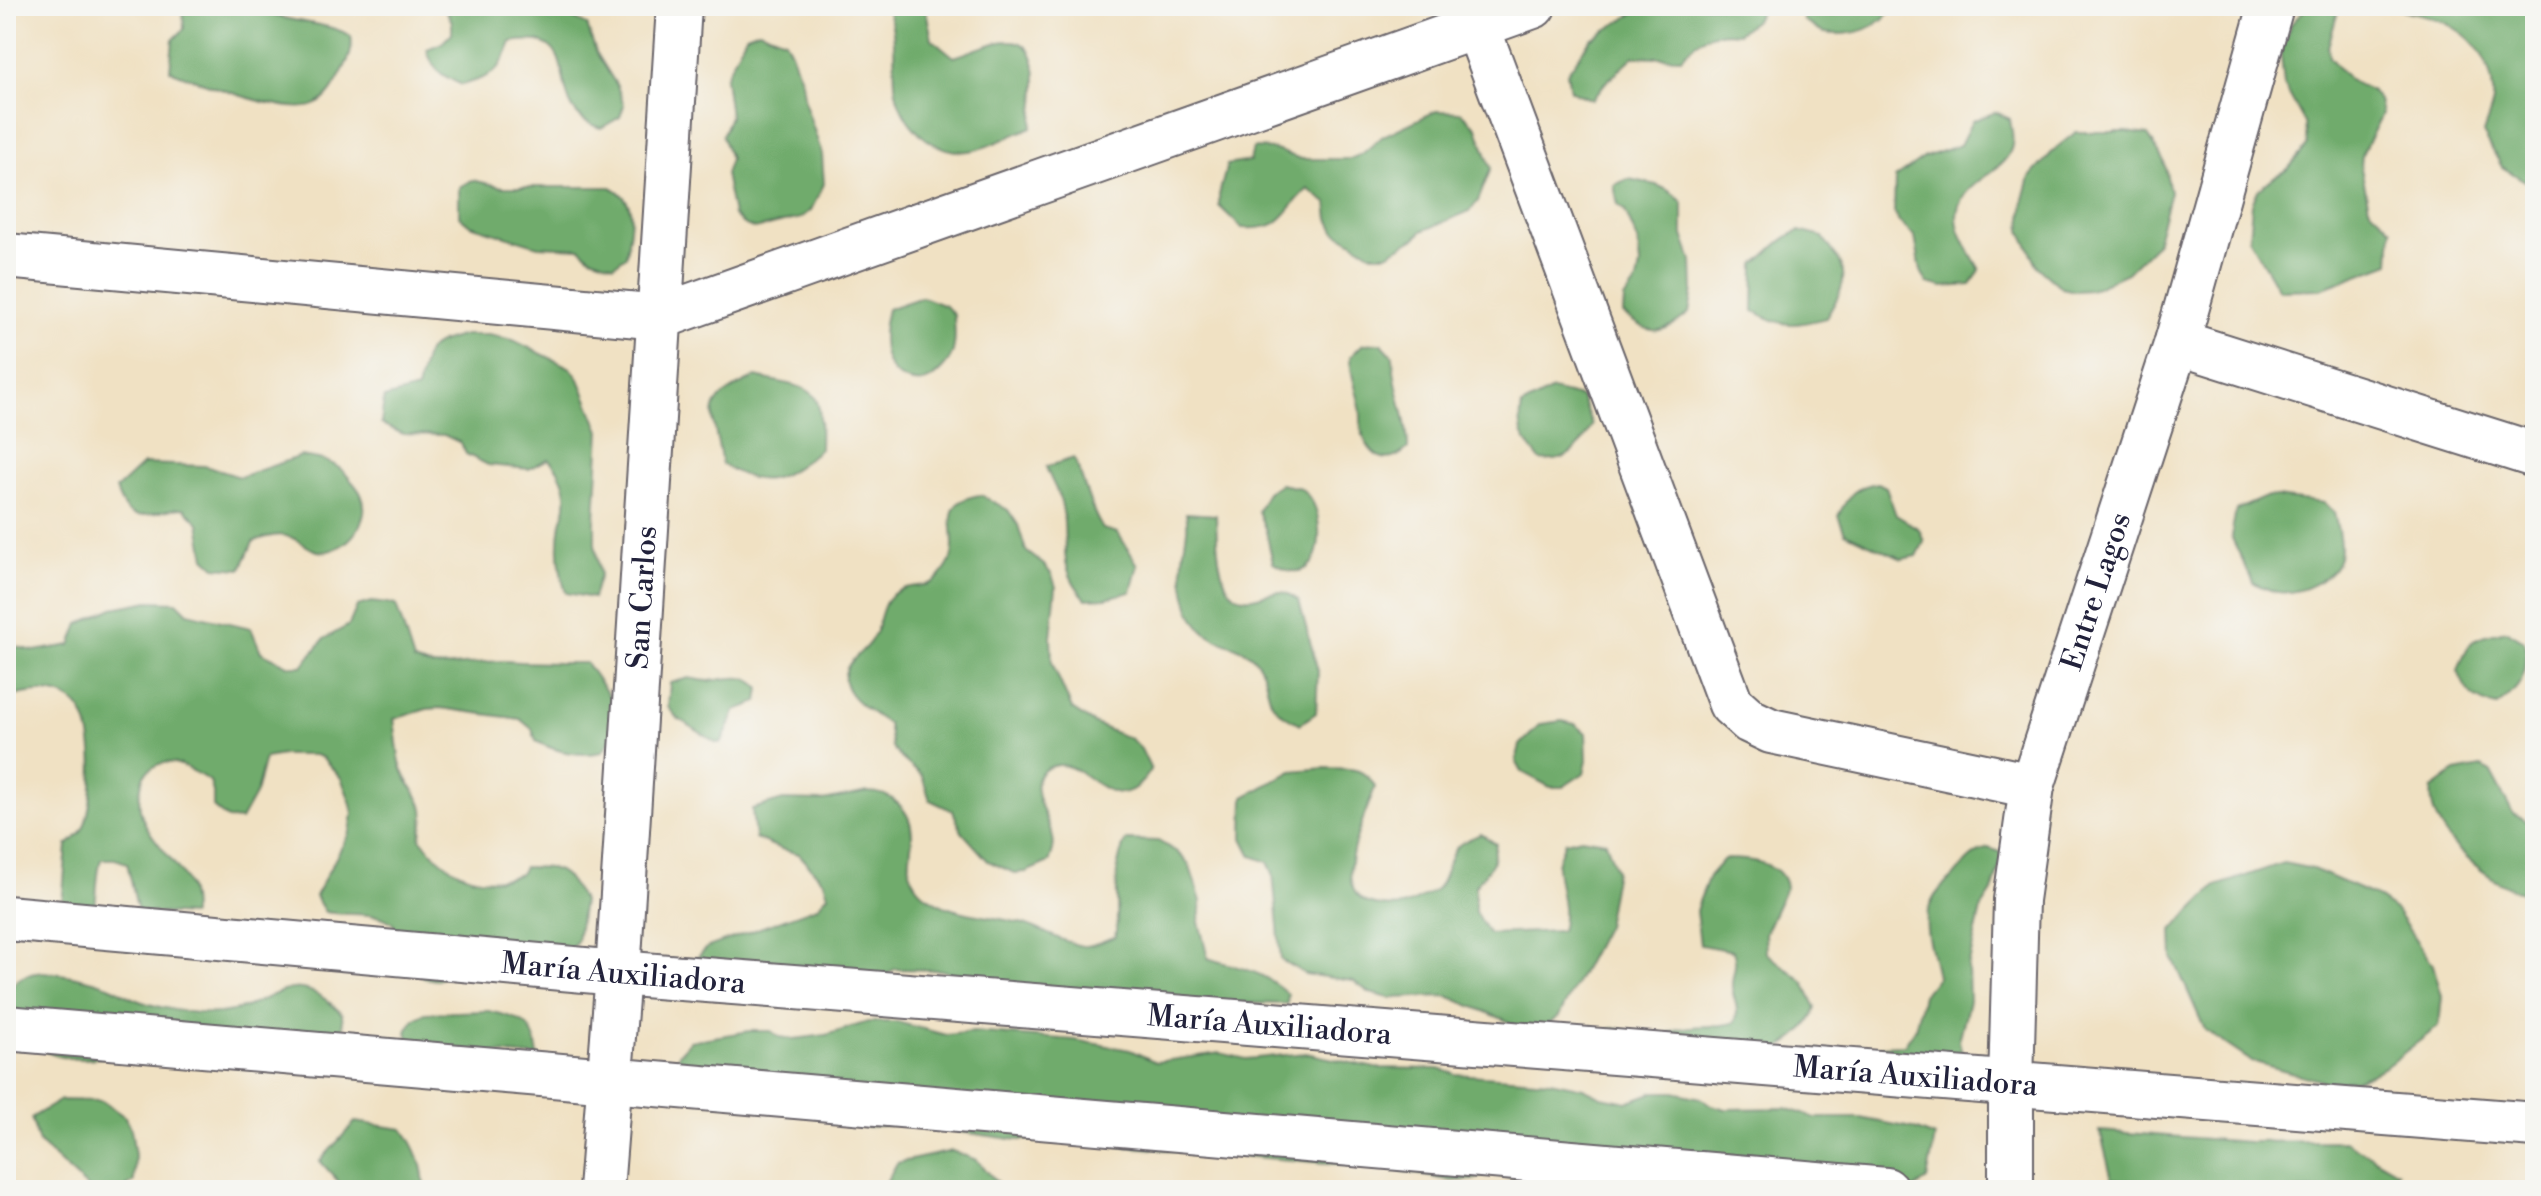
<svg xmlns="http://www.w3.org/2000/svg" width="2541" height="1196" font-family="'Libre Bodoni',serif">
<style>
.forest{fill:#6fab6c;stroke:#486654;stroke-width:2}
.lines{fill:none;stroke-linecap:round;stroke-linejoin:round}
.minor-casing{stroke:#6a656b;stroke-width:48}
.minor{stroke:#fff;stroke-width:44}
.labels{text-anchor:middle;stroke-width:7;stroke-linejoin:round;paint-order:stroke}
.street-label{font-size:30px;fill:#22223b;stroke:#f6f6f2}
</style>
<rect width="100%" height="100%" fill="#f6f6f2"/>
<filter id="ink" filterUnits="userSpaceOnUse"><feTurbulence type="fractalNoise" baseFrequency=".0125" numOctaves="2"/><feDisplacementMap in="SourceGraphic" scale="16" xChannelSelector="R" yChannelSelector="G"/><feConvolveMatrix kernelMatrix="1 2 1 2 8 2 1 2 1" color-interpolation-filters="sRGB"/></filter>
<filter id="wash" filterUnits="userSpaceOnUse"><feTurbulence type="fractalNoise" baseFrequency=".006" numOctaves="4" result="noise"/><feDisplacementMap in="SourceGraphic" scale="32" xChannelSelector="R" yChannelSelector="G"/><feGaussianBlur stdDeviation="1.8" result="paint"/><feColorMatrix in="noise" values="0 0 0 0 0 0 0 0 0 0 0 0 0 0 0 0 0 1.4 0 .05"/><feComposite in="paint" operator="in"/></filter>
<g filter="url(#wash)">
<rect width="100%" height="100%" fill="#f0e1c3"/>
<!-- forest -->
<g class="forest">
<path d="M183 6H262L266 13C293 23 328 22 351 36 354 52 347 62 340 76 334 87 328 98 317 104 291 119 198 81 170 70L173 40 184 29Z"/>
<path d="M452 6C501 6 543 0 587 25L596 52 617 86 624 105 620 117 601 128C544 111 581 51 537 41 529 40 519 41 511 42 500 74 493 75 462 85 443 76 432 71 427 49L442 43 452 33V22L446 10Z"/>
<path d="M885 6H925L932 39 954 57C971 52 992 41 1009 41 1047 39 1035 104 1032 127 1014 134 994 145 975 150 934 159 898 122 895 84 893 57 898 30 885 6Z"/>
<path d="M1646 6H1765L1754 21 1738 33C1712 29 1697 39 1681 58L1634 56 1606 82 1592 100 1570 90 1567 73 1591 39Z"/>
<path d="M1803 6H1894C1880 29 1852 37 1825 33 1818 32 1810 24 1803 20Z"/>
<path d="M2308 6H2336L2338 11 2328 47 2329 57 2349 80 2370 90 2379 100 2382 114 2362 154 2361 168 2369 207 2392 229 2390 263 2321 289 2279 290 2249 239 2252 204 2258 190 2275 176 2288 169 2307 146 2305 123 2284 85 2281 55 2290 25Z"/>
<path d="M2379 6H2535V187L2502 167 2483 133C2487 120 2495 104 2493 91 2487 27 2432 14 2379 6Z"/>
<path d="M759 30 785 40 791 52 802 82 805 103 822 154 824 184 811 210 801 218 755 229 743 224 733 215 725 174 730 159 722 136 730 116 725 78 746 35Z"/>
<path d="M1436 111 1461 112 1477 128 1491 168 1478 201 1470 211 1422 231 1417 237 1387 254H1372L1335 231 1329 219 1327 203 1308 189C1280 214 1286 230 1242 228L1219 206V195L1227 165 1250 161 1253 148 1273 149 1301 159H1350L1362 154 1383 136Z"/>
<path d="M1996 112 2010 119C2011 127 2014 137 2012 145 2008 174 1956 180 1957 218 1958 236 1972 255 1980 270L1971 285 1943 287 1927 283 1921 271 1915 237 1898 221 1894 213 1895 178 1925 157 1960 145 1972 121Z"/>
<path d="M2076 132H2127L2148 135 2164 161 2170 192 2156 244 2127 273 2090 290 2075 291 2062 288 2038 267 2021 230 2024 199 2030 177 2056 148Z"/>
<path d="M1628 179C1651 183 1667 185 1683 203V235L1692 261 1693 290 1689 313C1661 336 1652 336 1623 314L1624 299 1637 281 1640 266 1638 241 1625 211 1618 205 1614 185Z"/>
<path d="M472 180 503 187H611C641 203 629 227 626 256L614 265 591 257 580 248 538 246 470 225 459 216V187Z"/>
<path d="M1799 231 1823 237C1828 246 1837 255 1841 264 1849 283 1835 302 1826 318 1792 326 1784 328 1754 311L1755 264C1771 252 1780 238 1799 231Z"/>
<path d="M922 297 946 306 954 315C954 325 956 336 954 346 953 355 949 362 943 368 931 381 923 386 906 380 878 370 881 332 887 309Z"/>
<path d="M465 335H489L513 340 571 368 579 379 600 431 595 519V544L600 574 593 598 566 593C559 571 557 546 561 523 562 517 566 511 566 504 568 489 560 468 548 459L529 469 488 465 466 454 461 443 444 435 403 434 381 424 384 398 417 389C428 347 422 346 465 335Z"/>
<path d="M1381 343 1393 356C1393 388 1408 416 1408 448 1388 468 1370 458 1362 432 1360 424 1362 415 1360 407 1357 389 1350 375 1350 357L1363 344Z"/>
<path d="M756 377C817 391 822 383 820 449 783 479 766 492 722 464 712 408 699 403 756 377Z"/>
<path d="M1552 390 1581 397 1592 425C1581 447 1567 464 1540 460 1524 439 1517 434 1522 406Z"/>
<path d="M301 456C321 459 337 461 350 479 353 483 358 488 361 494 372 517 352 546 328 551 301 556 300 521 253 542L241 569 215 567 205 558 199 523 184 508C153 508 128 534 116 489L143 464 205 466 240 477Z"/>
<path d="M1074 458C1085 482 1089 508 1103 529L1118 533 1138 565 1131 592 1106 598 1086 599C1053 563 1071 541 1061 502 1058 491 1050 479 1046 467Z"/>
<path d="M1878 483 1886 487 1896 515 1919 529 1924 542 1917 556 1902 559 1845 533 1838 516C1848 496 1854 486 1878 483Z"/>
<path d="M1280 484 1301 488C1305 492 1310 498 1313 503 1323 523 1324 576 1291 571 1285 570 1278 566 1273 563L1266 531 1258 511 1267 492Z"/>
<path d="M981 495 1008 510 1018 525 1026 551 1044 565 1052 575 1056 587 1051 637 1052 663 1072 709 1095 724 1131 739 1141 749 1151 770C1114 828 1086 756 1053 766 1018 777 1049 817 1053 838 1055 847 1052 854 1049 862L1026 872 1014 873 988 861 962 832 953 811 930 800 922 776 900 757 892 747 888 724C868 710 827 687 853 660 862 650 871 644 876 631 882 617 881 598 900 590 921 581 931 593 947 567 966 538 929 502 981 495Z"/>
<path d="M2268 496 2324 503 2334 513C2337 527 2342 542 2339 557 2334 579 2299 595 2277 592 2269 590 2261 586 2253 583L2231 536 2236 510Z"/>
<path d="M1186 513 1216 515C1217 537 1215 604 1252 598 1274 594 1279 585 1299 601L1318 671 1316 713 1300 724C1290 719 1275 711 1271 701 1265 685 1266 670 1252 656 1239 644 1217 644 1203 630 1185 612 1180 574 1184 549 1186 533 1189 529 1186 513Z"/>
<path d="M149 601 177 602 188 613 251 628 261 652 290 666H302L324 639 349 625 357 606 371 602 396 605 414 661C444 674 474 660 505 661 532 663 559 663 586 663L610 697 613 736 602 752C580 757 556 752 536 741L532 729 520 719 440 708 427 709 394 719C396 731 398 760 402 769 415 801 431 798 420 838 446 872 478 890 520 874L524 867C564 867 562 869 583 901L577 941 568 951 448 975 437 980 424 978C417 970 409 963 403 954 394 939 404 921 376 916 359 913 342 915 325 912L315 896 350 832 353 813 350 801 341 778 323 758 315 755H283L265 758 256 793 241 820 227 819 213 807V792L210 781C189 769 169 752 148 771 142 776 142 780 141 787 131 826 167 848 185 879 191 889 192 903 192 915L138 912 127 863 115 859H101C96 877 97 897 94 916L62 905 67 845C76 839 83 832 86 821 95 793 99 720 72 701 52 687 27 692 6 698V644L34 651 71 645 79 624 113 608Z"/>
<path d="M2506 630 2524 641C2531 672 2521 688 2497 706 2473 702 2466 692 2458 671 2469 637 2473 638 2506 630Z"/>
<path d="M689 678C695 679 703 681 709 681 727 679 747 672 760 688L758 702 736 710 722 742 717 743 677 718 668 707 670 683Z"/>
<path d="M1562 721 1575 724 1586 733 1587 760 1584 773 1563 787H1550L1522 772 1516 761 1520 745 1541 724Z"/>
<path d="M2481 767 2490 771 2513 814 2535 826V898C2522 892 2506 887 2494 879 2467 861 2426 825 2432 789L2455 772Z"/>
<path d="M1325 768C1348 769 1363 765 1375 787 1366 816 1324 895 1375 905 1401 910 1410 905 1432 892 1448 883 1445 857 1459 845 1465 840 1474 837 1481 834L1496 844 1492 864 1475 886V912L1489 934 1561 931C1567 909 1559 889 1557 867 1557 859 1562 850 1565 842L1581 838 1606 842 1616 870 1606 926 1559 1016 1546 1026 1520 1029 1503 1019 1447 996 1389 998 1370 993 1353 981 1305 974 1281 960 1273 873 1268 862 1252 856 1243 838 1244 797 1292 771Z"/>
<path d="M868 792C891 792 911 809 912 834 912 856 902 873 922 892 949 918 995 914 1027 925 1042 930 1071 946 1085 946 1094 946 1106 939 1115 937 1122 903 1109 873 1126 840L1158 841 1177 852 1189 864 1201 901 1199 922 1208 958C1243 970 1259 968 1288 994L1287 1004 969 997 960 976 941 970 895 969 872 983 772 963 736 974H707L698 957 708 947 817 907 828 895 824 882 799 854 781 849 755 838 752 809 783 800 823 801Z"/>
<path d="M1988 848 2001 852 2002 858 1992 892 1981 909 1968 968 1969 1001 1959 1041 1965 1065C1943 1077 1913 1103 1886 1095L1874 1055 1880 1046 1904 1045 1915 1029 1923 995 1937 977C1932 944 1914 918 1941 888 1945 883 1951 880 1955 875 1966 862 1971 855 1988 848Z"/>
<path d="M1724 859C1745 859 1782 860 1786 887L1765 933 1766 953 1804 982 1816 1008C1809 1033 1783 1046 1761 1059L1594 1035C1625 1019 1624 1036 1648 1037 1659 1038 1669 1032 1679 1029 1698 1024 1717 1029 1735 1022 1741 1007 1731 997 1732 983 1733 970 1738 965 1733 951L1700 945 1696 911 1698 904 1709 876Z"/>
<path d="M2283 863 2313 869 2373 895 2396 911 2433 965 2442 996 2439 1026 2384 1068 2357 1080 2325 1082 2251 1061 2205 1030 2173 958 2172 930 2216 886Z"/>
<path d="M43 972C65 974 88 978 109 986 117 989 123 993 130 997 153 1008 195 1015 220 1013 274 1008 290 960 342 1014L344 1047 129 1049C103 1059 74 1064 47 1052 33 1046 19 1031 6 1022 6 992 8 975 43 972Z"/>
<path d="M489 1011C522 1019 535 1022 538 1057L410 1044 407 1031 414 1020 425 1013Z"/>
<path d="M868 1022H897L946 1035 973 1032 1075 1040 1130 1050 1156 1062 1220 1053 1246 1059 1306 1053 1375 1068 1439 1069 1456 1074 1550 1081 1583 1088 1602 1097 1627 1102 1654 1092H1674L1701 1098 1711 1105 1726 1109 1786 1108 1815 1118H1860L1912 1128 1935 1137 1927 1180 1912 1190H1771L1612 1176 1575 1186 1528 1181 1490 1173 1473 1180 1452 1181 1388 1168 1045 1140H1018L905 1124 863 1127 676 1079 678 1055 690 1041 750 1031H771L779 1037 794 1039 826 1035Z"/>
<path d="M61 1100 102 1101 125 1117 131 1129 135 1155 134 1181 123 1190H90L39 1143 31 1118Z"/>
<path d="M355 1122 403 1129C417 1148 424 1166 424 1190H340L338 1181 320 1161Z"/>
<path d="M2100 1131 2249 1142 2345 1141 2398 1172 2377 1190H2207L2112 1179Z"/>
<path d="M952 1151 977 1160 1004 1190H882L897 1163Z"/>
</g>
</g>
<g filter="url(#ink)">
<g class="lines">
<!-- minor casing -->
<g class="minor-casing">
<g id="minor">
<path d="M1477 26 1731 704 1750 721 1771 731 2032 786"/>
<path d="M6 256 660 317 1533 6"/>
<path d="M2177 342 2535 455"/>
<path id="s1" d="M6 918 618 973 2535 1125"/>
<path d="M6 1028 1886 1190"/>
<path id="s2" d="M601 1190 618 973 679 6"/>
<path id="s3" d="M2011 1190V1084L2016 900 2032 786 2177 342 2271 6"/>
</g>
</g>
<!-- minor -->
<use href="#minor" class="minor"/>
</g>
</g>
<g class="labels">
<!-- street labels -->
<g class="street-label">
<text dy="10" stroke="none"><textPath href="#s3" startOffset="610">Entre Lagos</textPath></text>
<text dy="10" stroke="none"><textPath href="#s2" startOffset="594">San Carlos</textPath></text>
<text dy="10" stroke="none"><textPath href="#s1" startOffset="620">María Auxiliadora</textPath></text>
<text dy="10" stroke="none"><textPath href="#s1" startOffset="1268">María Auxiliadora</textPath></text>
<text dy="10" stroke="none"><textPath href="#s1" startOffset="1916">María Auxiliadora</textPath></text>
</g>
</g>
<!-- margin -->
<rect width="2541" height="1196" fill="none" stroke="#f6f6f2" stroke-width="32"/>
</svg>
